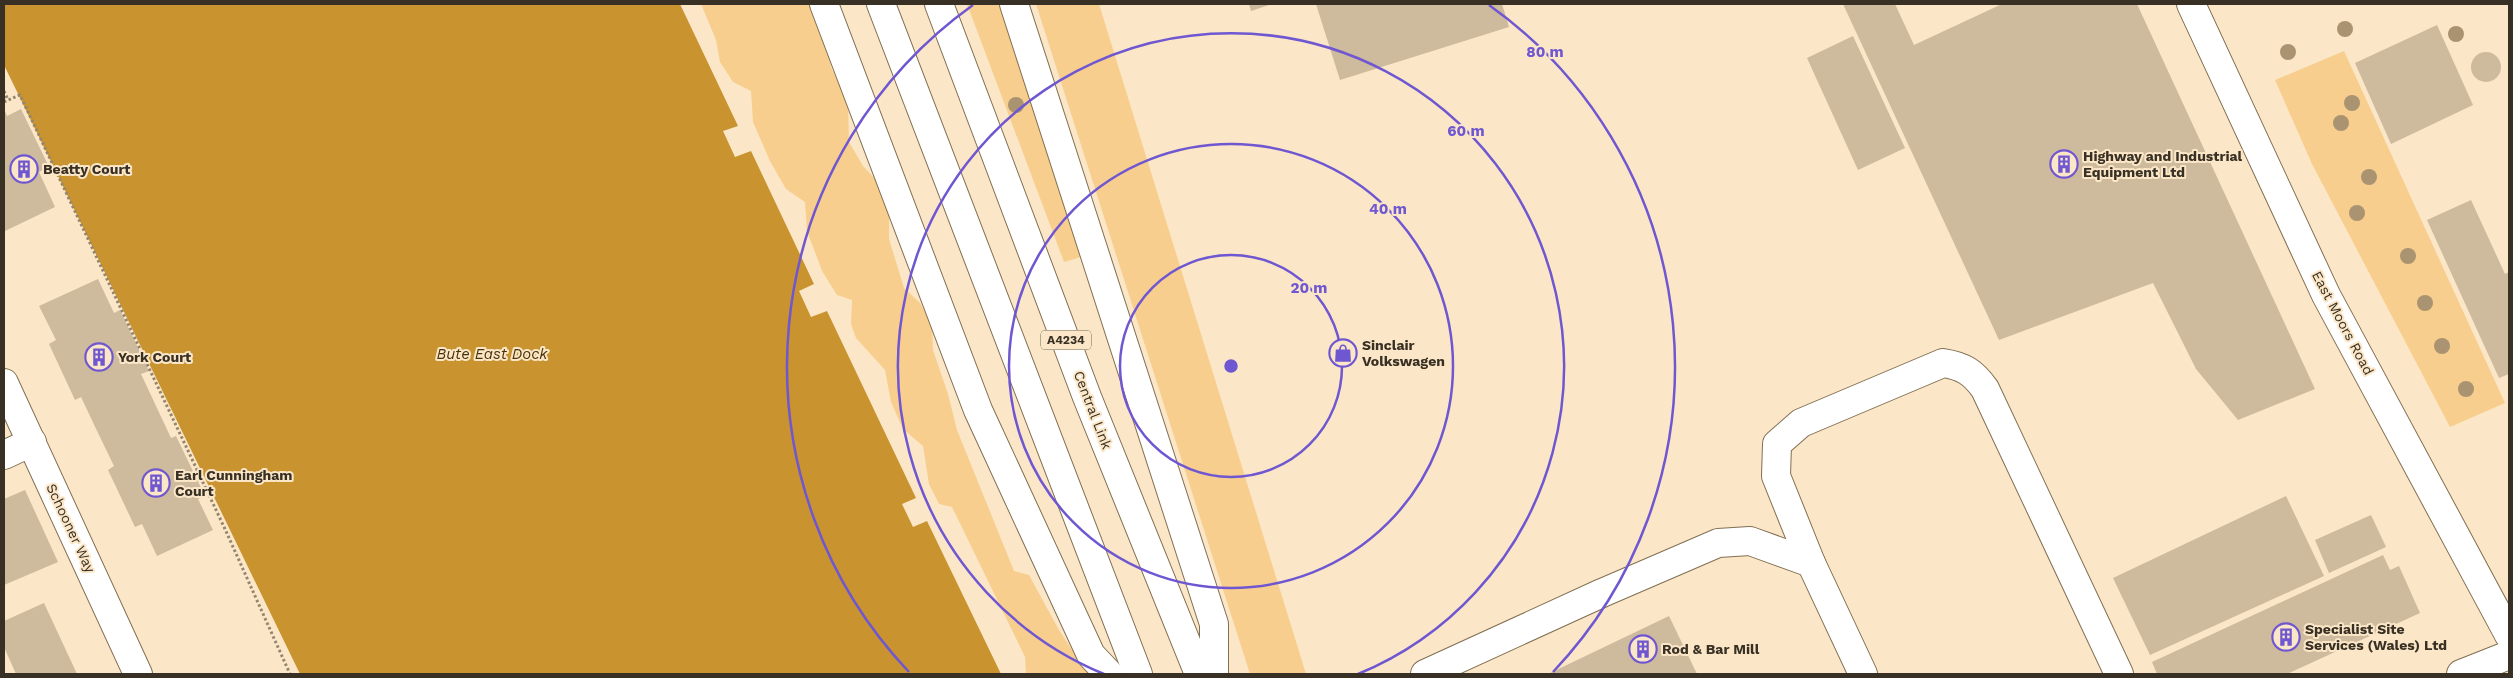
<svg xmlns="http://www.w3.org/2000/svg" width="2513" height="678" font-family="'Work Sans',sans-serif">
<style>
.green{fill:#f7ce8e}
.water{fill:#c9932f}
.building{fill:#ceba9c}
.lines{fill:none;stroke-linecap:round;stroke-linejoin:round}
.minor-casing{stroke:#816f53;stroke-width:30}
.major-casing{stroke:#816f53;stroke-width:30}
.path{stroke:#938570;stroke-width:3;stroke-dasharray:2.5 2.5;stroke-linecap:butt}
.minor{stroke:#fff;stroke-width:28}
.major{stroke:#fff;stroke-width:28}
.tree{fill:#aa9370}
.ring{fill:none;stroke:#6f57d1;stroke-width:2.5}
.labels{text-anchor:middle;stroke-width:4;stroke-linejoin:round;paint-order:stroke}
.shield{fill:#fbe7c7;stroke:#726755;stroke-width:1}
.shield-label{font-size:12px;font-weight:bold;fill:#383024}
.poi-label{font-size:14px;font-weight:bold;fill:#383024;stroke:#fbe7c7;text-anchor:start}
.street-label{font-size:14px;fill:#383024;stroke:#fbe7c7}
.water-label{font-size:15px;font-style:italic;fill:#493208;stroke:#fbe7c7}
.centre{fill:#6f57d1;stroke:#fbe7c7;stroke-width:2.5}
.ring-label{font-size:15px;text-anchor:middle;font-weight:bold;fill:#6f57d1;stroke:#fbe7c7;stroke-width:4;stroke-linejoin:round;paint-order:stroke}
</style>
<rect width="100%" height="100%" fill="#fbe7c7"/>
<!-- green -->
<g class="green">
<path d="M701 4H814L826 38 831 67 848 103 849 142 863 166 879 183 889 203V239L904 288 920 303 932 324 933 350 948 394 957 430 1014 571 1029 575 1059 630 1088 674H1026L1025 657 952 507 939 504 929 484 923 446 903 429 891 402 885 370 856 338 851 324 852 300 837 295 822 271 807 231 805 202 786 189 770 161 753 122 751 91 733 82 720 62 716 40Z"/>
<path d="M967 4H1003L1081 257 1064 262Z"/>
<path d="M1036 4H1099L1306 674H1250Z"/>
<path d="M2344 51 2505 403 2450 427 2312 164 2275 80Z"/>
</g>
<!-- water -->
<path class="water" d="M4 4H680L738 126 723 131 735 157 751 151 814 284 799 291 811 317 827 311 916 498 902 504 913 527 927 521 1001 674H300L4 65Z"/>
<!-- building -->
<g class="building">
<path d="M1249 4H1272L1251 11Z"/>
<path d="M1316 4H1502L1509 27 1340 80Z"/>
<path d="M1843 4H1895L1914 45 2002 4H2137L2315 389 2238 420 2196 369 2153 283 1999 340Z"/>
<path d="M2437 25 2473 105 2391 144 2355 63Z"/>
<path d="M1853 36 1905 148 1858 170 1807 58Z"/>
<circle cx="2486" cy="67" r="15"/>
<path d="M4 109 7 116 21 109 49 167 39 172 55 207 5 231Z"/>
<path d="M2471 200 2505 274 2509 272V374L2499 378 2427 220Z"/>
<path d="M98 279 114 313 120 310 149 371 141 374 171 438 176 436 205 496 198 499 213 530 157 556 142 524 135 527 108 470 114 466 99 435 81 397 75 400 49 344 56 340 39 306Z"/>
<path d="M25 490 58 562 4 585V499Z"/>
<path d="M2286 496 2324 576 2150 655 2113 578Z"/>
<path d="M2371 515 2386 547 2329 573 2315 540Z"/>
<path d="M2383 555 2390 570 2399 566 2420 613 2287 674H2157L2152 662Z"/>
<path d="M44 603 77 674H16L4 647V621Z"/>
<path d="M1669 616 1697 674H1548L1621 639Z"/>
</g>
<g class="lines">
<!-- minor casing -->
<g class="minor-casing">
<g id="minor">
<path d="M2191 4 2326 295 2509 635"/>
<path d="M4 383 138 674"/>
<path d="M4 455 32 442"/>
<path d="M1425 674 1602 593 1718 543 1750 541 1811 563"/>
<path d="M1863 674 1811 563 1776 476 1777 444 1801 423 1943 363C1963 366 1973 372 1985 389L2119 674"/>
<path d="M2461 674 2509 655"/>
</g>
</g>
<!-- major casing -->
<g class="major-casing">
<g id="major">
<path d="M824 4 978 410 1091 655 1109 674"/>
<path d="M881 4 1138 674"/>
<path d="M939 4 1087 397 1199 674"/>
<path d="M1014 4 1214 624V674"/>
</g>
</g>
<!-- path -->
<g class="path">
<path d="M4 91 8 100"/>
<path d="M4 102 20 95 225 529 290 674"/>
</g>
<!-- minor -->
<use href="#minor" class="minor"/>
<!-- major -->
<use href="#major" class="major"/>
</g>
<!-- trees -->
<g class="tree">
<circle cx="2345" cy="29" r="8"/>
<circle cx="2456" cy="34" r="8"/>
<circle cx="2288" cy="52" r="8"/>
<circle cx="2352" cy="103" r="8"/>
<circle cx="1016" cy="105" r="8"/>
<circle cx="2341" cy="123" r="8"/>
<circle cx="2369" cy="177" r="8"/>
<circle cx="2357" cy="213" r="8"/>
<circle cx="2408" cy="256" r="8"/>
<circle cx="2425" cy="303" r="8"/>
<circle cx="2442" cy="346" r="8"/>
<circle cx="2466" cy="389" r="8"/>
</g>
<!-- distance rings -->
<g class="ring">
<circle cx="1231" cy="366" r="111"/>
<circle cx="1231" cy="366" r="222"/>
<path d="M1104 674A333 333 0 1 1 1358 674"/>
<path d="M909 672A444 444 0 0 1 973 5M1489 5A444 444 0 0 1 1553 672"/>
</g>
<!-- icons -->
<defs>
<g id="building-ring" transform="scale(1.4375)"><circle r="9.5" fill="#fbe7c7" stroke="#6f57d1" stroke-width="1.5"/><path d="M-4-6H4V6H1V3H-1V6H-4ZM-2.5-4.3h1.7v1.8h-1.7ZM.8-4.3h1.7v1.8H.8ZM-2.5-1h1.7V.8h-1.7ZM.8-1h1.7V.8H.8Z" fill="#6f57d1"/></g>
<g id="shop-ring" transform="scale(1.4375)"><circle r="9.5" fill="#fbe7c7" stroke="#6f57d1" stroke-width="1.5"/><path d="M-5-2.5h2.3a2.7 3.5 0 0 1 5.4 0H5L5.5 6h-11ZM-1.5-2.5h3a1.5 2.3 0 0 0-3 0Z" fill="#6f57d1"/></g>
</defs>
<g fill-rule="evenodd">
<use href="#building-ring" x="2064" y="164"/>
<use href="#building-ring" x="24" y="169"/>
<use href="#shop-ring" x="1343" y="353"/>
<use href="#building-ring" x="99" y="357"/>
<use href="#building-ring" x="156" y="483"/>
<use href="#building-ring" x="2286" y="637"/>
<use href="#building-ring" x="1643" y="649"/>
</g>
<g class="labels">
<!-- shield labels -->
<rect class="shield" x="1041" y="330.5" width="50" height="19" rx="4"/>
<g class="shield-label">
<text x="1066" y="344">A4234</text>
</g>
<!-- poi labels -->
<g class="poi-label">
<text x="2083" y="161">Highway and Industrial<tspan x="2083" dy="16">Equipment Ltd</tspan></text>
<text x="43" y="174">Beatty Court</text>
<text x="1362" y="350">Sinclair<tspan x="1362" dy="16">Volkswagen</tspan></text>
<text x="118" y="362">York Court</text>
<text x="175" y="480">Earl Cunningham<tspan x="175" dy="16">Court</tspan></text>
<text x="2305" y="634">Specialist Site<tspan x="2305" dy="16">Services (Wales) Ltd</tspan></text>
<text x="1662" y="654">Rod &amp; Bar Mill</text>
</g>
<!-- street labels -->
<g class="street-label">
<text transform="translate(2343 323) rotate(62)" y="5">East Moors Road</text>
<text transform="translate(1093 410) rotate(69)" y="5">Central Link</text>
<text transform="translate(71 528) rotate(65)" y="5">Schooner Way</text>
</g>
<!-- water labels -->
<g class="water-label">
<text x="492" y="359">Bute East Dock</text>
</g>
</g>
<circle cx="1231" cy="366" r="8" class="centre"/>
<g class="ring-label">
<text x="1545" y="57">80 m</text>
<text x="1466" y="136">60 m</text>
<text x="1388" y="214">40 m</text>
<text x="1309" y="293">20 m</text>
</g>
<!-- border -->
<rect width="2513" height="678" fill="none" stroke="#383024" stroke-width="10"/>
</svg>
